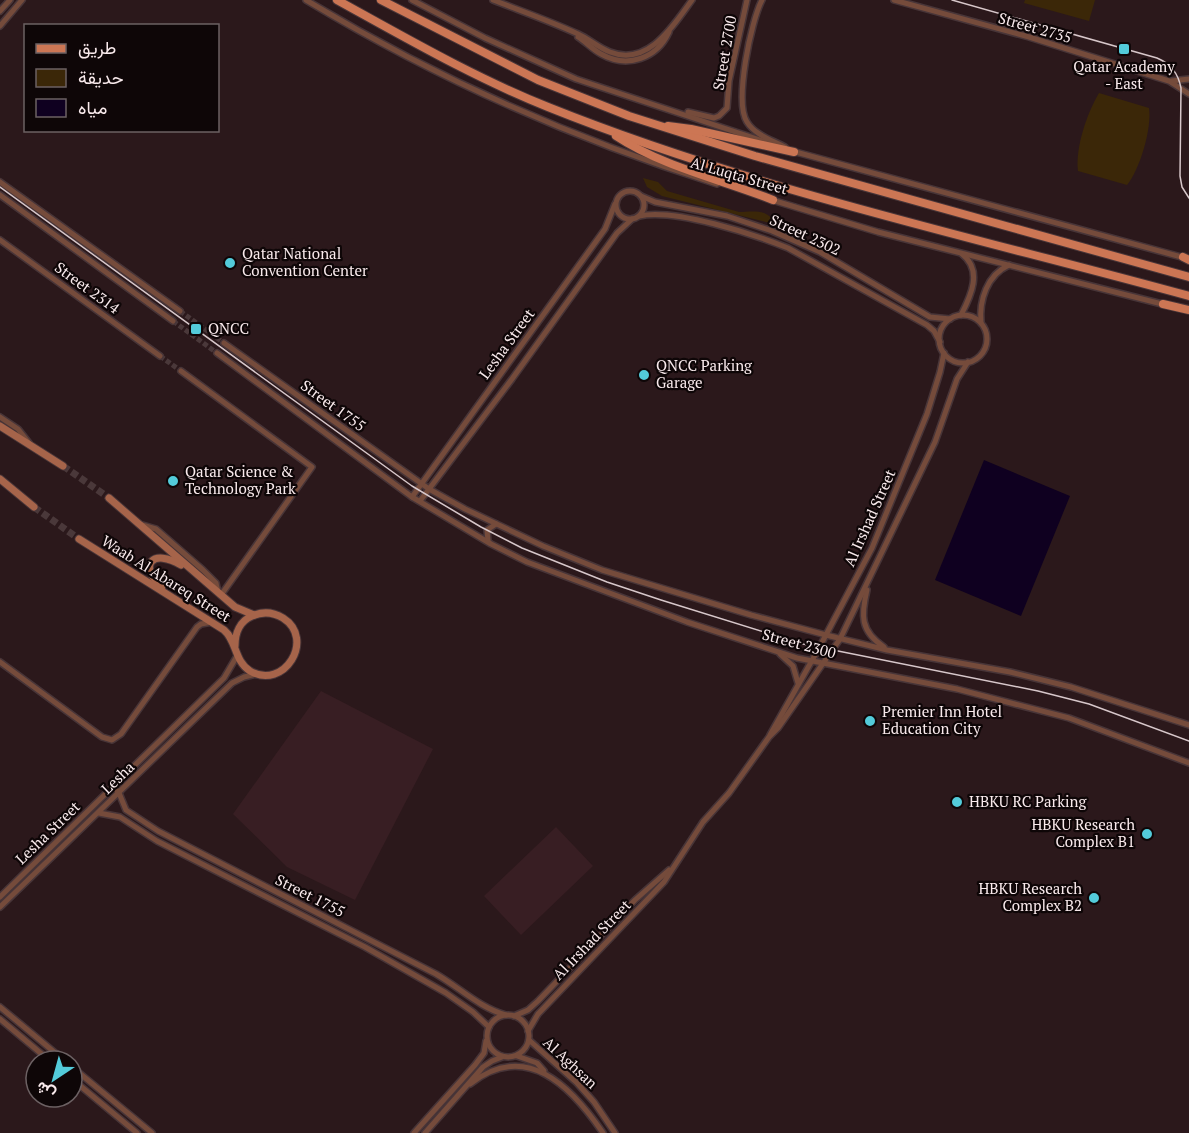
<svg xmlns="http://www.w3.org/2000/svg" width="1189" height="1133" font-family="'PT Serif',Vazirmatn,serif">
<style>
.built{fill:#381e23}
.green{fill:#3b2708}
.water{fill:#0f0020}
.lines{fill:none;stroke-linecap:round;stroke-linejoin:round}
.street-tunnel{stroke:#4a383a;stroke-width:5;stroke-dasharray:5 2.5;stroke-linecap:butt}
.secondary-tunnel{stroke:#4a383a;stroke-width:7;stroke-dasharray:7 3.5;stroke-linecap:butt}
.street-casing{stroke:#483538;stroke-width:8}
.secondary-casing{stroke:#483538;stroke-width:9}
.primary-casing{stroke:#483538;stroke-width:10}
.street{stroke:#754b3b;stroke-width:5}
.secondary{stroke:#a6644a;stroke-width:7}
.primary{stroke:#cc7654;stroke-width:8}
.tram{stroke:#d7c7ca;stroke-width:1.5}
.poi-dot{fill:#53cbda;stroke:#0e0607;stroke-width:2}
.labels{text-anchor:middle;stroke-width:4.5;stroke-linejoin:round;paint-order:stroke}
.street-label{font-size:15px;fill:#f9eaec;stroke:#0e0607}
.poi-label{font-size:15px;fill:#f9eaec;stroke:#0e0607;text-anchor:start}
</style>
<rect width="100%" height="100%" fill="#2b181b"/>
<!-- built -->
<g class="built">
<path d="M321 691 433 749 355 900 287 867 233 814Z"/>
<path d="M556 827 593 866 521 935 484 896Z"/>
</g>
<!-- green -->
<g class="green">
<path d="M1025 0H1095L1089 21 1024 3Z"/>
<path d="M1099 93 1149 108C1152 128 1140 169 1127 185L1078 171C1075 148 1087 113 1099 93Z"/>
<path d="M643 178 658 182 667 191 739 212C751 212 770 208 774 224L662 196 647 187Z"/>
</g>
<!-- water -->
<path class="water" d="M984 460 1070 496 1021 616 935 580Z"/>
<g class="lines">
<!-- street-tunnel -->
<g class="street-tunnel">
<path d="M180 311 224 343"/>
<path d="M173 321 217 353"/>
<path d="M160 356 181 371"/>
</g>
<!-- secondary-tunnel -->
<g class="secondary-tunnel">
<path d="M63 466 109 498"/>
<path d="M34 507 79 539"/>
</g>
<!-- street casing -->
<g class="street-casing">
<g id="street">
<path d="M306 0C434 77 574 139 717 184"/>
<path d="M412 0 485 38 576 79 769 143"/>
<path d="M493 0C521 11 550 21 578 34 589 39 599 48 610 52 648 67 673 26 692 0"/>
<path d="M762 0C751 21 734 102 747 122 755 135 772 140 785 147"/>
<path d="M894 0 1029 37 1169 81 1189 94"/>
<path d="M0 11 10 0"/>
<path d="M0 26 22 0"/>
<path d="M578 37C586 42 593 50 601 54 628 69 657 58 669 32"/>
<path d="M1171 81 1189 79"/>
<path d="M688 112 714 118 719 116 727 108 729 81 747 0"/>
<path d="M792 151 1185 258"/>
<path d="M0 182 180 311"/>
<circle cx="630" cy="205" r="14"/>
<path d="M0 195 173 321"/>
<path d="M641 196 655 202 727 216 772 231 820 252 930 317 950 319"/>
<path d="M772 200 878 232 1166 305"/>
<path d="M639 216C675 208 753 234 788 248L927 325 934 331 940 342"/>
<path d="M0 240 160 356"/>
<path d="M961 315C971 296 983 270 962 254"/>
<circle cx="963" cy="339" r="24"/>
<path d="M981 323C979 300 987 275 1009 265"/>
<path d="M224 343 429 489 465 509 543 546 602 570 751 615 826 635 887 650 1010 672 1071 687 1189 725"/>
<path d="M217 353 412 497 491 544 527 562 687 622 797 658 957 689 1069 718 1189 763"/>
<path d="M181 371 312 467 221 595"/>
<path d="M0 417 18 429 29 443"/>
<path d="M412 497 605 229 615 204"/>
<path d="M420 501 512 379 617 233 632 219"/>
<path d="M139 524 156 529 203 570 216 583 218 592"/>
<path d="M488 541 487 530 496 524"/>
<path d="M867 590C861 615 860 631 884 647"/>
<path d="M780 654 793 666 798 683"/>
<path d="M0 662 102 737 112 740 121 734 197 627 201 624 212 622"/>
<path d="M770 735 819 648 872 548 927 414 940 372 944 353"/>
<path d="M113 786 119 793 126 810 158 831 436 974C460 988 480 1008 506 1015"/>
<path d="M99 813 120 817 157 841 365 947 446 993 473 1012 489 1027"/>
<path d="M0 897 224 678 237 656"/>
<path d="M0 907 232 683 244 677 257 674"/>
<path d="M0 1007 65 1061"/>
<circle cx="508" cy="1036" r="21"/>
<path d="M514 1016 528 1010 538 1001 635 900 669 870"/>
<path d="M0 1019 50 1061"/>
<path d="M528 1031 538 1014 664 882 703 822 729 793 769 737 778 728 840 639 935 442 957 379 968 362"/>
<path d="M529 1040 577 1083 594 1102 615 1133"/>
<path d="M517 1056 537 1063 544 1071"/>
<path d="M72 1067 152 1133"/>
<path d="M72 1079 137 1133"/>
<path d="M470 1084C526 1040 571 1086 603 1133"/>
<path d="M414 1133 475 1065 484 1053 486 1041"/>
<path d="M425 1133 483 1067 492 1061 502 1057"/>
</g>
</g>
<!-- secondary casing -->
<g class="secondary-casing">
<g id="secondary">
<path d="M0 426 63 466"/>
<path d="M0 479 34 507"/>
<path d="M109 498 235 607 254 615"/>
<path d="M79 539 224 630C237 641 234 661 250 671 284 691 316 639 283 618 273 612 263 611 252 616 240 621 235 633 235 646"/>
<path d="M162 587C137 565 153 548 181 565"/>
</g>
</g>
<!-- primary casing -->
<g class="primary-casing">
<g id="primary">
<path d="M337 0C406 38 475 78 548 107 755 190 974 237 1189 296"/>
<path d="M381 0 538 80 629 116 755 156 1189 277"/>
<path d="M668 126 691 129 794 152"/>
<path d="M616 136C661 166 722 180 773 200"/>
<path d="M1183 257 1189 260"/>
<path d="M1163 304 1189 310"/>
</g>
</g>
<!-- street -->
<use href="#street" class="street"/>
<!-- secondary -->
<use href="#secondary" class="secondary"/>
<!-- primary -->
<use href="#primary" class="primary"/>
<!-- tram -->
<g class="tram">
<path d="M952 0 1157 58C1171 64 1178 73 1181 88L1180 176 1182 187 1189 198"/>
<path d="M0 187 412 486 481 527 522 548 607 582 661 600 803 644 1038 691 1089 704 1189 741"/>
</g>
</g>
<!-- markers -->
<g class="poi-dot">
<rect x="1118" y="43" width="12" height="12" rx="3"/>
<circle cx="230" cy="263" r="6"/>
<rect x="190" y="323" width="12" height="12" rx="3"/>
<circle cx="644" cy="375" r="6"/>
<circle cx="173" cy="481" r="6"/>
<circle cx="870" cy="721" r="6"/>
<circle cx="957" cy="802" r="6"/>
<circle cx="1147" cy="834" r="6"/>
<circle cx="1094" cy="898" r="6"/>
</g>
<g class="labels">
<!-- street labels -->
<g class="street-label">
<text transform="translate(1035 28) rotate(16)" y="5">Street 2735</text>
<text transform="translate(725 53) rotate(-80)" y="5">Street 2700</text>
<text transform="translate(739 176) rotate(16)" y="5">Al Luqta Street</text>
<text transform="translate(805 235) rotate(25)" y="5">Street 2302</text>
<text transform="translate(87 288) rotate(36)" y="5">Street 2314</text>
<text transform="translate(507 344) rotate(-54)" y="5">Lesha Street</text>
<text transform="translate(333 406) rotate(36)" y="5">Street 1755</text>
<text transform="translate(870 518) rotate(-66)" y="5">Al Irshad Street</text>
<text transform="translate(166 579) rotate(32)" y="5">Waab Al Abareq Street</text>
<text transform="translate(799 644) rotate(15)" y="5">Street 2300</text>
<text transform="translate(118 778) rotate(-44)" y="5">Lesha</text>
<text transform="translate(48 833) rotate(-44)" y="5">Lesha Street</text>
<text transform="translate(310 896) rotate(27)" y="5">Street 1755</text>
<text transform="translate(592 940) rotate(-46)" y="5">Al Irshad Street</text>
<text transform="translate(570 1063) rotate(43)" y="5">Al Aghsan</text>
</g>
<!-- poi labels -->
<g class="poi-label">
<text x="1124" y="72" text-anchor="middle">Qatar Academy<tspan x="1124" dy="17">- East</tspan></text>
<text x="242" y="259">Qatar National<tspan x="242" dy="17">Convention Center</tspan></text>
<text x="208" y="334">QNCC</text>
<text x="656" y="371">QNCC Parking<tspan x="656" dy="17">Garage</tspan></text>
<text x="185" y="477">Qatar Science &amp;<tspan x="185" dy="17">Technology Park</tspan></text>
<text x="882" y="717">Premier Inn Hotel<tspan x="882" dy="17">Education City</tspan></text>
<text x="969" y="807">HBKU RC Parking</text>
<text x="1135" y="830" text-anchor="end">HBKU Research<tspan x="1135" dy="17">Complex B1</tspan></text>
<text x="1082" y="894" text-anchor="end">HBKU Research<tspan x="1082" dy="17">Complex B2</tspan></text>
</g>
</g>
<!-- legend -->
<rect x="24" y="24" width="195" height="108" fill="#0e0607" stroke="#6c6163" stroke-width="1.5"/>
<rect x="36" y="44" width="30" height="9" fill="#cc7654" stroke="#6c6163" stroke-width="1.5"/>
<text x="78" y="54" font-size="18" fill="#f9eaec">طريق</text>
<rect x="36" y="69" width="30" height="18" fill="#3b2708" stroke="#6c6163" stroke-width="1.5"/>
<text x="78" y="84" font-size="18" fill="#f9eaec">حديقة</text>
<rect x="36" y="99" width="30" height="18" fill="#0f0020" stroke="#6c6163" stroke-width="1.5"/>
<text x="78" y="114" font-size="18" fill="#f9eaec">مياه</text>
<!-- north arrow -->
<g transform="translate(54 1079) rotate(216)"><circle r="28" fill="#0e0607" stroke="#6c6163" stroke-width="1.5"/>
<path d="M0-4.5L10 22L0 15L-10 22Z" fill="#53cbda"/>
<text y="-9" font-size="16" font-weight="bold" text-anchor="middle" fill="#f9eaec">ش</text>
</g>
</svg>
